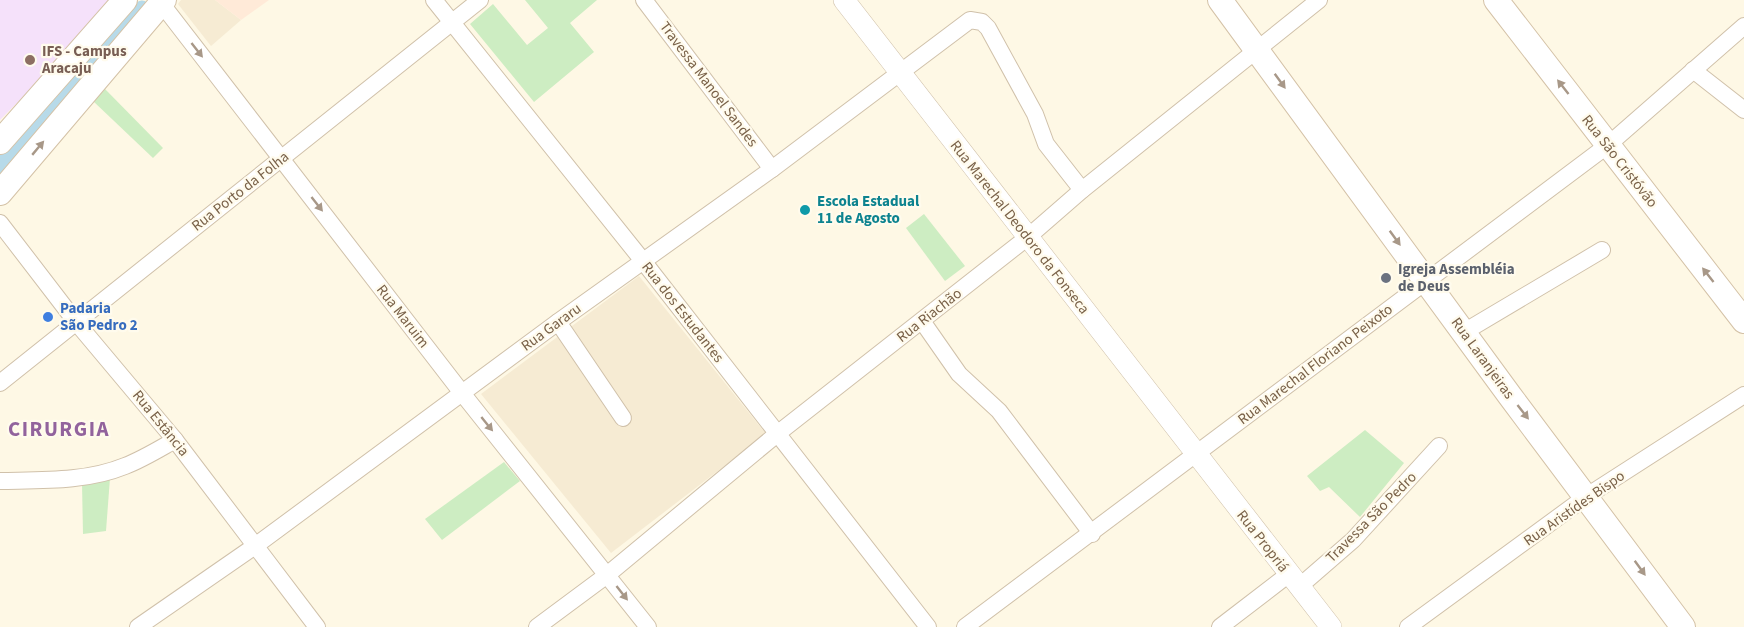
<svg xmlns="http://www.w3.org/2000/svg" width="1744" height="627" font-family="'Source Sans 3',sans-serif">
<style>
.residential{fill:#f6ebd3}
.commercial{fill:#ffead8}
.education{fill:#f5e1fa}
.green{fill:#cdedc2}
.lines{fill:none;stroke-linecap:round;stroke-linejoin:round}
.canal{stroke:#b7dae9;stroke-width:15}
.minor-casing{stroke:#d0c1aa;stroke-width:18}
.tertiary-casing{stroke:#d0c1aa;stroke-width:22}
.secondary-casing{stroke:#d4c2a7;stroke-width:26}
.minor{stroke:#fff;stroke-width:16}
.tertiary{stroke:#fff;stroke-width:21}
.secondary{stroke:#fff;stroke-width:24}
.oneway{fill:#a89888}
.education-dot{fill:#8d6e63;stroke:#fffbed;stroke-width:2}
.culture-dot{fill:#0f9aa8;stroke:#fffbed;stroke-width:2}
.worship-dot{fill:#6b7280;stroke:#fffbed;stroke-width:2}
.shop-dot{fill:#3f7fe0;stroke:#fffbed;stroke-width:2}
.labels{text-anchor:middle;stroke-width:4.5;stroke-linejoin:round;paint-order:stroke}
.education-label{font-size:15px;font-weight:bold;fill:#785e54;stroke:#fffbed;text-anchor:start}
.street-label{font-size:15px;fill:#796148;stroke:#fffbed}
.culture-label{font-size:15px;font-weight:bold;fill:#0d838f;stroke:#fffbed;text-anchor:start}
.worship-label{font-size:15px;font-weight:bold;fill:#5b616d;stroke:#fffbed;text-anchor:start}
.shop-label{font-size:15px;font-weight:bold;fill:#366cbe;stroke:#fffbed;text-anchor:start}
.district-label{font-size:21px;font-weight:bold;letter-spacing:1.5px;fill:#92639d;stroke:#fffbed}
</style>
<rect width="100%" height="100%" fill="#fef8e5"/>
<!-- residential -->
<g class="residential">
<path d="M181 0H215L241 20 211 46 178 4Z"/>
<path d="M639 276 766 434 611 553 481 394Z"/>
</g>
<!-- commercial -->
<path class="commercial" d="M215 0H269L241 20Z"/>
<!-- education -->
<path class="education" d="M0 0H120L0 120Z"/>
<!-- green -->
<g class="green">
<path d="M525 0H597L570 23 594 52 534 102 470 24 493 4 527 45 548 28Z"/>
<path d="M104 88 163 148 153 158 93 101Z"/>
<path d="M924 214 965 266 945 281 906 228Z"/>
<path d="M1365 430 1404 463 1360 517 1329 487 1320 491 1307 476Z"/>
<path d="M504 462 520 481 442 540 425 519Z"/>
<path d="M110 478 106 531 83 534 82 483Z"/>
</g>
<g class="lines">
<!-- canal -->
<path class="canal" d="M0 166 142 8"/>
<!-- minor casing -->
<g class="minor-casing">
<g id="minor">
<path d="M434 0 643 261 928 627"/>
<path d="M644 0 772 169"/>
<path d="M161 3 462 393 648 627"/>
<path d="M1693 70 1744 110"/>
<path d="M0 223 76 322 175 440 317 627"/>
<path d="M922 321 959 374 999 411 1092 534"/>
<path d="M558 322 623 418"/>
<path d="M1464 332 1602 250"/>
<path d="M0 383 480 0"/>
<path d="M0 481C41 480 86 482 125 466 143 459 159 449 175 440"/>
<path d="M1300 586 1353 540 1439 446"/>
<path d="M138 627 255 546 558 322 772 169 970 20 982 22 988 28 1035 114 1046 144 1082 190"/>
<path d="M537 627 607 575 777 434 1028 237 1082 190 1319 0"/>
<path d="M965 627 1608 145 1744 26"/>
<path d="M1220 627 1289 574"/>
<path d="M1408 627 1587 496 1744 395"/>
</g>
</g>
<!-- tertiary casing -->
<g class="tertiary-casing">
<path id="tertiary" d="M844 0 1331 627"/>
</g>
<!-- secondary casing -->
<g class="secondary-casing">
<g id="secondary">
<path d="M1220 0 1510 396 1683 627"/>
<path d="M1496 0 1744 321"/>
<path d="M0 142 125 0"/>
<path d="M0 193 164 0"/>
</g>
</g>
<!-- minor -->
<use href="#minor" class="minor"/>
<!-- tertiary -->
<use href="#tertiary" class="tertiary"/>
<!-- secondary -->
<use href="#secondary" class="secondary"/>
</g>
<!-- one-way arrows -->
<defs><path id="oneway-solid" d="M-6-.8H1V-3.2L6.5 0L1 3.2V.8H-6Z" transform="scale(1.5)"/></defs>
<g class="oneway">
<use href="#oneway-solid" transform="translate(197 50) rotate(52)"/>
<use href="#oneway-solid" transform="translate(1280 81) rotate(54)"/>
<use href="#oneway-solid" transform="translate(1563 87) rotate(-128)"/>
<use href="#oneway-solid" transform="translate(38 148) rotate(-50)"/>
<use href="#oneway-solid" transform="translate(317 204) rotate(52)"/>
<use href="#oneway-solid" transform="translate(1395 238) rotate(54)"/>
<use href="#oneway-solid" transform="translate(1708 275) rotate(-128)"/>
<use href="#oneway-solid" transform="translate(1523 412) rotate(52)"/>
<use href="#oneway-solid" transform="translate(487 424) rotate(51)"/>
<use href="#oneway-solid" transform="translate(1640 568) rotate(54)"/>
<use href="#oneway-solid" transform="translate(622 593) rotate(52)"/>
</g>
<!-- markers -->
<circle class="education-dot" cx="30" cy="60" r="6"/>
<circle class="culture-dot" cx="805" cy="210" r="6"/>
<circle class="worship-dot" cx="1386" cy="278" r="6"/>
<circle class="shop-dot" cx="48" cy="317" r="6"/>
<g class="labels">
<!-- education labels -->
<g class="education-label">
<text x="42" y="56">IFS - Campus<tspan x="42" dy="17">Aracaju</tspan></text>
</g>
<!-- street labels -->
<g class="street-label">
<text transform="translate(709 84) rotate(53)" y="5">Travessa Manoel Sandes</text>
<text transform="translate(1620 161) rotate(52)" y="5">Rua São Cristóvão</text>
<text transform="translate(240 191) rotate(-38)" y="5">Rua Porto da Folha</text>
<text transform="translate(1020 227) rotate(52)" y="5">Rua Marechal Deodoro da Fonseca</text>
<text transform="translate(683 312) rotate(52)" y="5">Rua dos Estudantes</text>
<text transform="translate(929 315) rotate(-38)" y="5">Rua Riachão</text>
<text transform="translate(403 316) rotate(52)" y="5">Rua Maruim</text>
<text transform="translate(551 327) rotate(-36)" y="5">Rua Gararu</text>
<text transform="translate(1483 358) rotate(54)" y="5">Rua Laranjeiras</text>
<text transform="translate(1315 364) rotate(-37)" y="5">Rua Marechal Floriano Peixoto</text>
<text transform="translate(161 423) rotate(51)" y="5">Rua Estância</text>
<text transform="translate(1574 508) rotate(-35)" y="5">Rua Aristídes Bispo</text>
<text transform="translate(1371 517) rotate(-45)" y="5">Travessa São Pedro</text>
<text transform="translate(1263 541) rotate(52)" y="5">Rua Propriá</text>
</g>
<!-- culture labels -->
<g class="culture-label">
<text x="817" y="206">Escola Estadual<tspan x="817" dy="17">11 de Agosto</tspan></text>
</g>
<!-- worship labels -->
<g class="worship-label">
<text x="1398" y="274">Igreja Assembléia<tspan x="1398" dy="17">de Deus</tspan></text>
</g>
<!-- shop labels -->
<g class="shop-label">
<text x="60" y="313">Padaria<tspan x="60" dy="17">São Pedro 2</tspan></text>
</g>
<!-- district labels -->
<g class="district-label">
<text x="59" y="436">CIRURGIA</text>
</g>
</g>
</svg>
